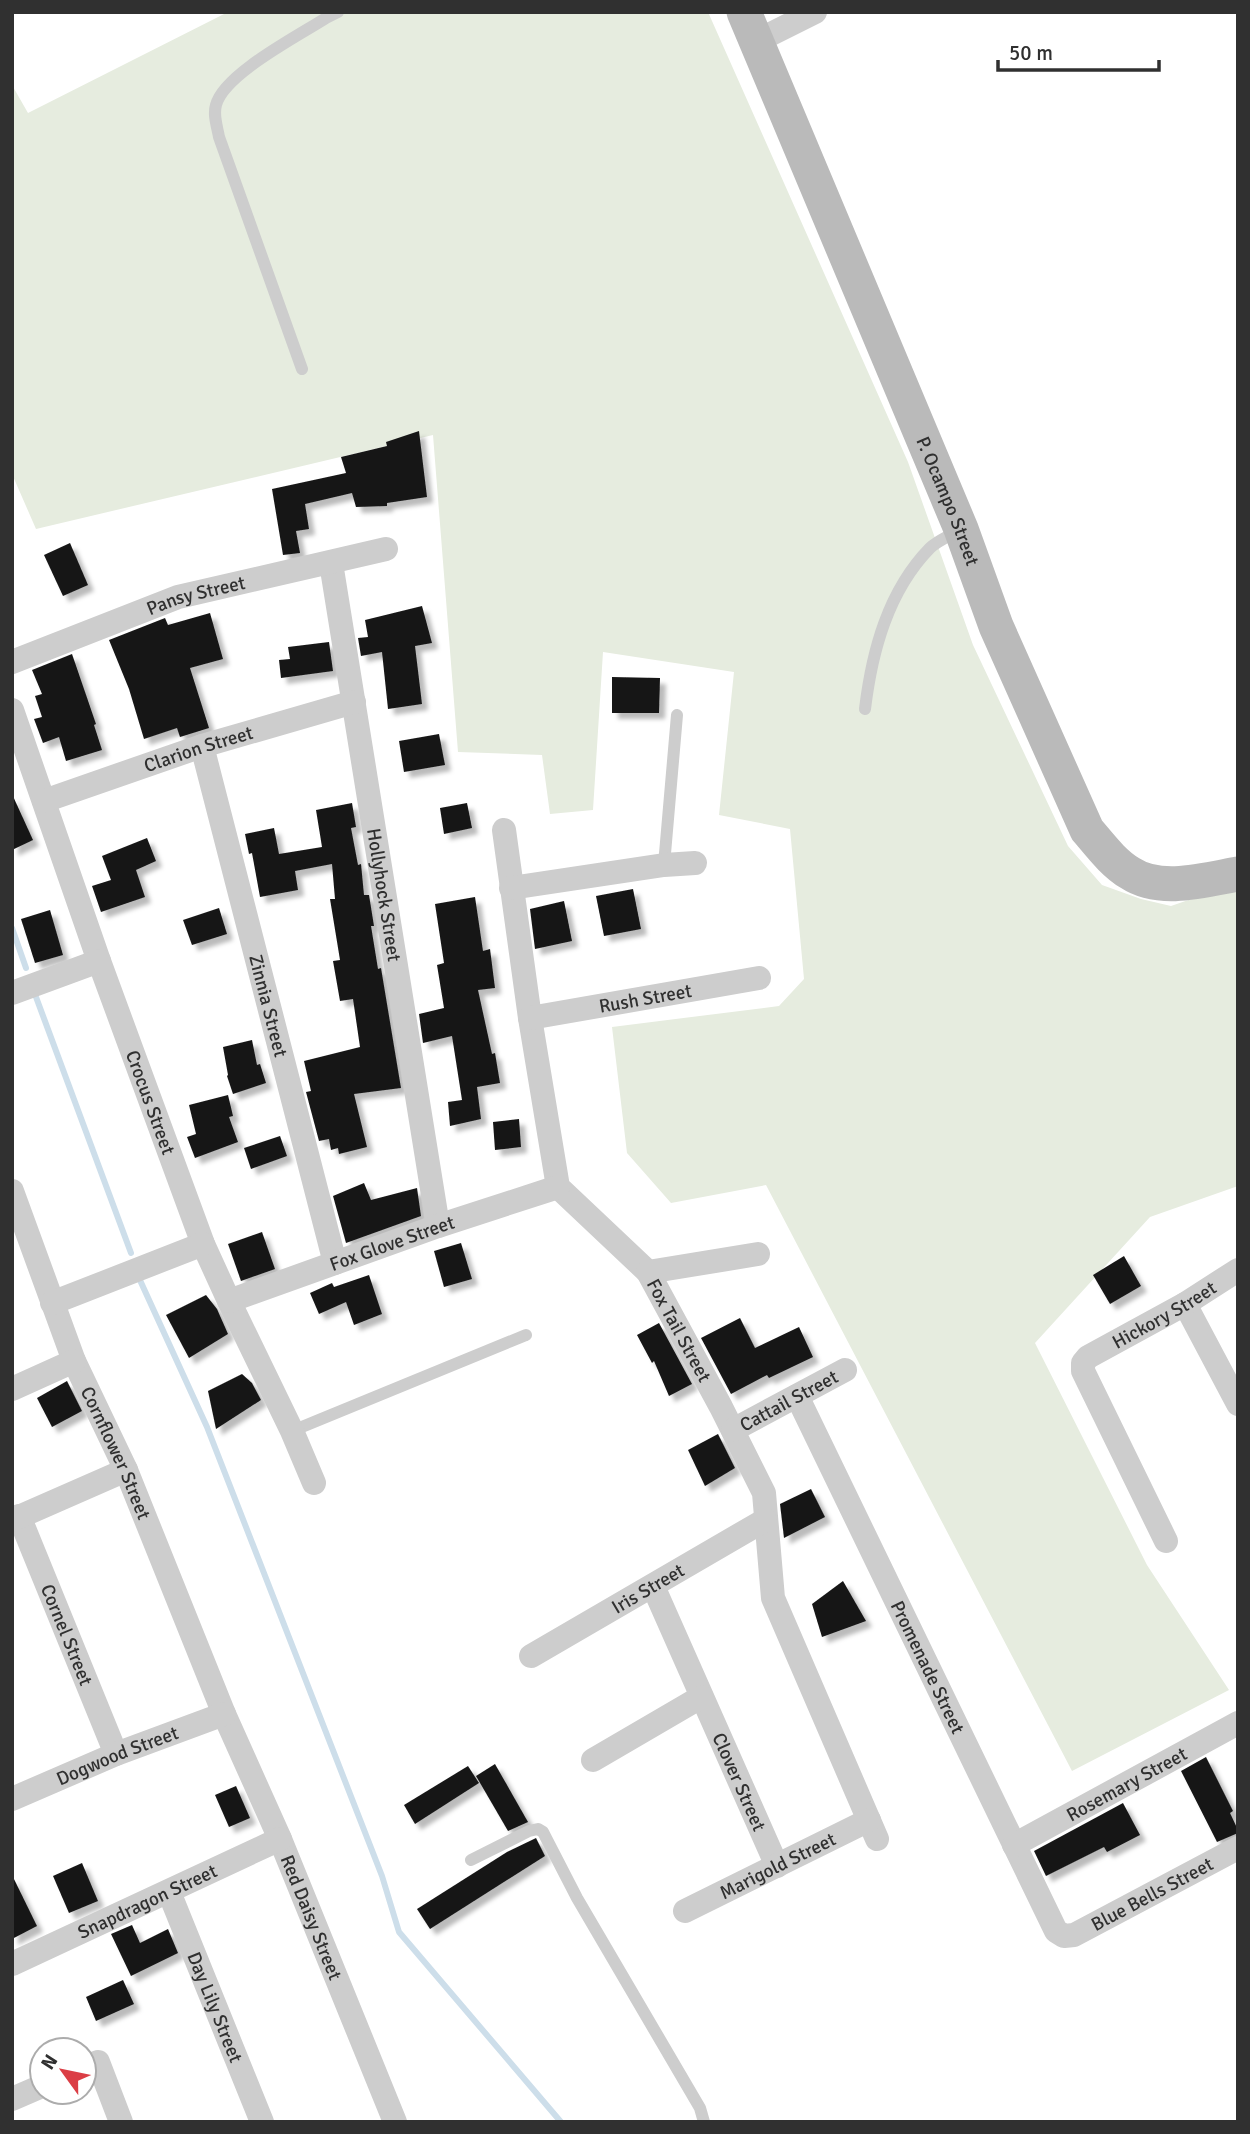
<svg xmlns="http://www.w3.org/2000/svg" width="1250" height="2134" font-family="Signika,sans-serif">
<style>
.green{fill:#e6ecdf}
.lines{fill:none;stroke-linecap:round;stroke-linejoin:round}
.stream{stroke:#cddeea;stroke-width:6}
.building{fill:#171717;filter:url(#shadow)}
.lane{stroke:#cdcdcd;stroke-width:12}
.street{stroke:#cdcdcd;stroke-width:24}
.secondary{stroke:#bababa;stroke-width:35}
.labels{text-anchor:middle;stroke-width:7;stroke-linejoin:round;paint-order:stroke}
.street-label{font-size:19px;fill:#303030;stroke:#fff}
</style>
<defs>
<filter id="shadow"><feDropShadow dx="6" dy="6" stdDeviation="2" flood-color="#0004"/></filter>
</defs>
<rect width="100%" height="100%" fill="#fff"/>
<!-- green -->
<path class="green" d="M228 12H708L908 462 973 645 1068 846 1102 885 1141 899 1171 906 1235 884 1238 887V1186L1150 1217 1035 1343 1147 1565 1229 1690 1072 1771 766 1185 671 1203 627 1153 612 1027 779 1006 804 979 790 829 719 815 734 672 603 652 593 810 550 814 542 755 458 752 433 435 36 529 12 474V85L28 113Z"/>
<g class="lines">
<!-- stream -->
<g class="stream">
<path d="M12 928 26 968"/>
<path d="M36 997 131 1253"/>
<path d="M139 1278 207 1427 382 1876 399 1932 561 2122"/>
</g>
</g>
<!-- building -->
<g class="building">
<path d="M419 431 427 497 387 503V506L356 507 352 493 305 504 309 529 296 531 300 553 283 555 272 489 346 473 341 457 387 446 386 442Z"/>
<path d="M70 543 88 585 63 596 44 555Z"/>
<path d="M422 606 432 643 415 646 422 704 388 709 382 652 361 656 358 638 368 637 365 620Z"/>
<path d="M210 613 223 659 190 668 209 728 180 737 177 728 144 739 129 689 109 640 165 618 168 625Z"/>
<path d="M329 642 333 671 281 678 279 660 290 659 288 647Z"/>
<path d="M72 654 96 724 94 725 102 750 66 761 59 737 43 743 34 719 42 717 35 696 42 694 32 670Z"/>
<path d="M612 677 660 678 659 713H612Z"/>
<path d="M439 734 445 765 404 772 399 741Z"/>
<path d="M12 794 33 840 12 850Z"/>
<path d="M352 803 356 827 351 828 358 865 361 864 364 895H369L374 926H371L378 969 381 968 401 1088 354 1094 367 1147 339 1154 338 1148 331 1150 329 1139 319 1141 306 1092 311 1091 304 1061 360 1047 353 999 340 1001 333 961 340 960 330 899H335L332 864 295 871 298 890 260 897 252 853 249 854 245 834 274 828 279 854 322 847 316 810Z"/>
<path d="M467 803 472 828 444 834 440 808Z"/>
<path d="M147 838 156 861 136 870 145 897 101 912 92 886 111 880 102 856Z"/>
<path d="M633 889 641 929 604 936 596 896Z"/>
<path d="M475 897 483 951 490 949 495 988 478 990 492 1054 495 1053 500 1083 477 1087 481 1119 450 1126 448 1102 462 1100 452 1036 423 1043 419 1014 444 1008 437 965 444 963 435 904Z"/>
<path d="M564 901 572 941 535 949 530 909Z"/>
<path d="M219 908 227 934 192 945 183 920Z"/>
<path d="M50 910 63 955 35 963 21 919Z"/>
<path d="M252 1040 257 1065 260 1064 266 1083 233 1094 227 1076 228 1075 223 1047Z"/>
<path d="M228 1095 233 1116 229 1117 238 1142 195 1158 187 1137 196 1134 189 1105Z"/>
<path d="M519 1119 521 1147 495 1150 493 1122Z"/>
<path d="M280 1136 287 1156 251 1169 244 1148Z"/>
<path d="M364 1183 371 1200 417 1188 421 1216 346 1243 333 1196Z"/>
<path d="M262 1232 275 1269 241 1281 228 1244Z"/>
<path d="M461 1243 472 1279 444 1287 434 1251Z"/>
<path d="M1124 1256 1141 1286 1110 1304 1093 1275Z"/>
<path d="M369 1275 382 1314 354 1325 346 1302 319 1314 310 1293 332 1283 334 1287Z"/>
<path d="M206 1295 217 1309 228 1334 189 1358 166 1315Z"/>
<path d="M740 1318 755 1348 799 1327 813 1357 769 1378 767 1375 731 1394 701 1338Z"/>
<path d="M659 1323 692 1384 669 1396 654 1361 652 1363 637 1335Z"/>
<path d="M242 1374 252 1383 261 1400 216 1429 208 1391Z"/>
<path d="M67 1381 82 1411 52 1427 37 1398Z"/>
<path d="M718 1434 735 1468 705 1486 688 1450Z"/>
<path d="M811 1489 825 1517 784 1538 780 1504Z"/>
<path d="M843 1581 866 1621 822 1637 812 1604Z"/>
<path d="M1206 1757 1233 1811 1230 1813 1238 1830V1833L1217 1842 1181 1771Z"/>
<path d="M495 1764 528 1822 508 1831 476 1776Z"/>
<path d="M468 1766 479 1783 415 1824 404 1805Z"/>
<path d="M236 1786 250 1818 229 1827 215 1795Z"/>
<path d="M1123 1803 1140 1835 1107 1852 1104 1847 1046 1876 1034 1851Z"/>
<path d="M536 1838 545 1856 430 1929 417 1909 507 1852Z"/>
<path d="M82 1863 98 1901 69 1913 53 1876Z"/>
<path d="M12 1875 37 1926 12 1939Z"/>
<path d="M132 1925 140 1943 168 1929 178 1953 131 1976 111 1934Z"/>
<path d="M123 1980 134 2004 96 2021 86 1997Z"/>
</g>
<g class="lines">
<!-- lane -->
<g class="lane">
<path d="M302 369 219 137C217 126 213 115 216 105 224 74 298 36 326 18L338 12"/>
<path d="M865 709C872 651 888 591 930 548 937 541 949 536 958 531"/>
<path d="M664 865 677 715"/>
<path d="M292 1431 526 1335"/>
<path d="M471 1860 529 1831 538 1829 543 1832 577 1898 700 2108 704 2122"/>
</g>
<!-- street -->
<g class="street">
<path d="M757 41 815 12"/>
<path id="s1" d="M331 563 438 1226"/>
<path id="s2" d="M12 662 178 597 386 549"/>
<path id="s3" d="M12 710 99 961 203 1244 229 1301 292 1431 314 1483"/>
<path id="s4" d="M202 746 335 1263"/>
<path id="s5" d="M44 801 202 746 354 702"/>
<path id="s6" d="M504 830 530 1018 558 1187 648 1272 721 1407 764 1493 773 1598 877 1839"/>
<path d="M511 888 664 865 695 863"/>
<path d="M12 993 99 961"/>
<path id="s7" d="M530 1018 759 978"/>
<path id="s8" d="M12 1191 74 1361 126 1470 224 1714 280 1839 395 2122"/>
<path d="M648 1272 758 1254"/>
<path id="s9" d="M229 1301 438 1226 558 1187"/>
<path d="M52 1303 203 1244"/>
<path d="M1185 1304 1238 1404"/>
<path d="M12 1389 74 1361"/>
<path id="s10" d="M797 1396 1056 1931 1064 1936 1074 1935 1238 1848"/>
<path id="s11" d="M733 1430 845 1370"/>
<path id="s12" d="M19 1516 116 1754"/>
<path d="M12 1520 126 1470"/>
<path id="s13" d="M1166 1541 1083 1371V1363L1088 1357 1185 1304 1238 1270"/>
<path id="s14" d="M653 1586 777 1866"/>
<path id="s15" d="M531 1656 765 1520"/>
<path d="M593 1760 701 1697"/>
<path id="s16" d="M12 1799 116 1754 224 1714"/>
<path id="s17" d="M1014 1845 1238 1723"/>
<path id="s18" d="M169 1892 262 2122"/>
<path id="s19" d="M685 1911 869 1820"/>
<path id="s20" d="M12 1964 280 1839"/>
<path d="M84 2068 98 2062 121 2122"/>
<path d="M12 2099 42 2086"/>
</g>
<!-- secondary -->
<path class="secondary" id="s21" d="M744 12 961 529 996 626 1087 830C1100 845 1113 863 1130 873 1160 893 1205 880 1238 874"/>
</g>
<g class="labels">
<!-- street labels -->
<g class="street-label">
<text dy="7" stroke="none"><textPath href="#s21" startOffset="530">P. Ocampo Street</textPath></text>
<text dy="7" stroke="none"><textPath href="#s2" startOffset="196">Pansy Street</textPath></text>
<text dy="7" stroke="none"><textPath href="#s5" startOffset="163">Clarion Street</textPath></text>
<text dy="7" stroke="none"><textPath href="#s1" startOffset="336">Hollyhock Street</textPath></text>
<text dy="7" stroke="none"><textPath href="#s7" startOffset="117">Rush Street</textPath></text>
<text dy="7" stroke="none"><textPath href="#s4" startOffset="268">Zinnia Street</textPath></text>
<text dy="7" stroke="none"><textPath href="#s3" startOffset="416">Crocus Street</textPath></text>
<text dy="7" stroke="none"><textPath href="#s9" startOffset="173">Fox Glove Street</textPath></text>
<text dy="7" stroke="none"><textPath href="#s13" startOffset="292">Hickory Street</textPath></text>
<text dy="7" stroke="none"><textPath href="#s6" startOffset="551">Fox Tail Street</textPath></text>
<text dy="7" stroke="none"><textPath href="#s11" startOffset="63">Cattail Street</textPath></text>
<text dy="7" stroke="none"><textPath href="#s8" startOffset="282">Cornflower Street</textPath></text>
<text dy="7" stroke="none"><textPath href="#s15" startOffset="135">Iris Street</textPath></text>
<text dy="7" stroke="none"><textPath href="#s12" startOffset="128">Cornel Street</textPath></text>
<text dy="7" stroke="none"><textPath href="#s10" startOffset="301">Promenade Street</textPath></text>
<text dy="7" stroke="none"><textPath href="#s16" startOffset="114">Dogwood Street</textPath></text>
<text dy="7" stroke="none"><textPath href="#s14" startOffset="214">Clover Street</textPath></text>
<text dy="7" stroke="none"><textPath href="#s17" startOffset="128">Rosemary Street</textPath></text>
<text dy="7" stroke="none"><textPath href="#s19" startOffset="103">Marigold Street</textPath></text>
<text dy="7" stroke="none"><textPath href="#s10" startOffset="702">Blue Bells Street</textPath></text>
<text dy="7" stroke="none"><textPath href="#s20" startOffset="149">Snapdragon Street</textPath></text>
<text dy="7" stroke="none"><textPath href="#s8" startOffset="786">Red Daisy Street</textPath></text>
<text dy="7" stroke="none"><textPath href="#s18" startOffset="124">Day Lily Street</textPath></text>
</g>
</g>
<!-- border -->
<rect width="1250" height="2134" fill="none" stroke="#303030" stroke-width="28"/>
<!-- north arrow -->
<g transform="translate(63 2071) rotate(303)"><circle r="33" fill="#ffffff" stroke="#acacac" stroke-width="2"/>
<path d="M0-5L12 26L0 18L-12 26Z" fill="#db3e45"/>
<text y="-10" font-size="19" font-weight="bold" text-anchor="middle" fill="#303030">N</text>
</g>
<!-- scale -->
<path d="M998 60v10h161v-10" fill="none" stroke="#303030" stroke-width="3.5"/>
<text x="1009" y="60" font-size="21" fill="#303030" stroke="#ffffff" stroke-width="5" paint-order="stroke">50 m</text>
</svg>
